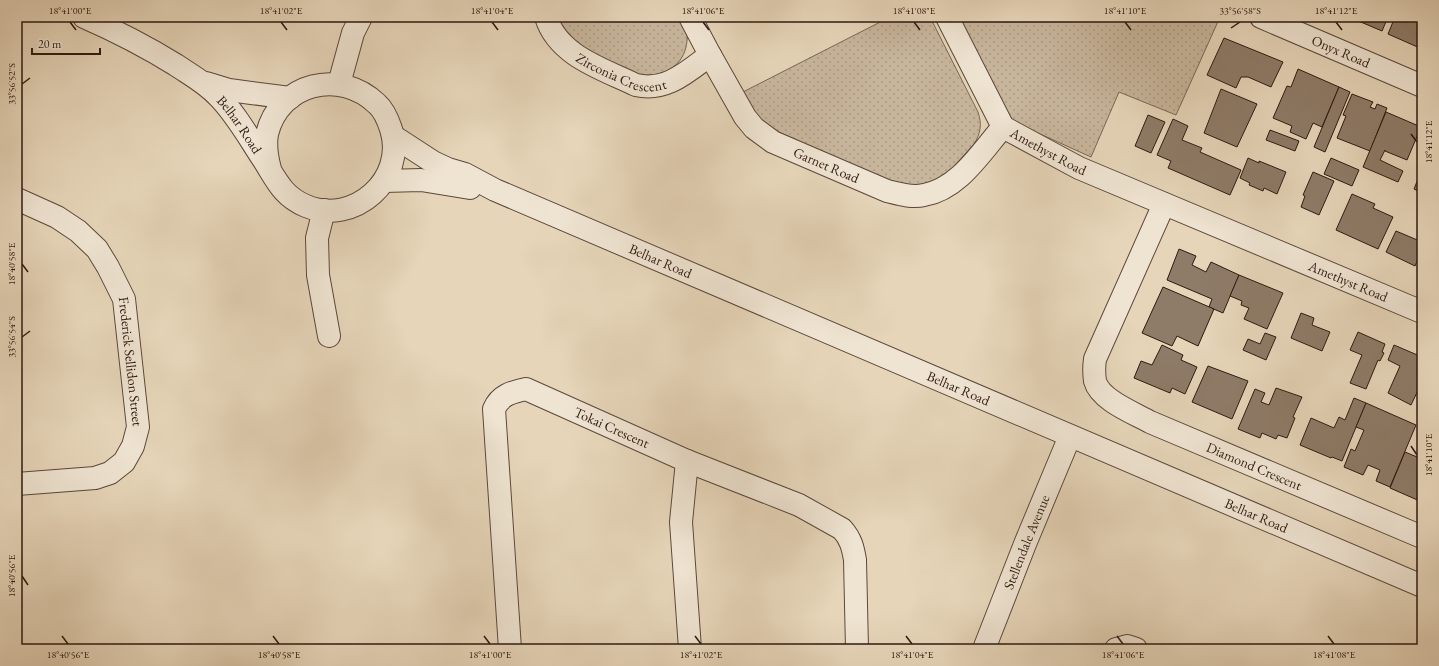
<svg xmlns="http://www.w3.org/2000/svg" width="1439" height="666" font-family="'EB Garamond',serif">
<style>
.grass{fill:url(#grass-dots);stroke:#7a6756}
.building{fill:#8e7b68;stroke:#2e1911}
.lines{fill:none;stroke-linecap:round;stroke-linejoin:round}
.minor-casing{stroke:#5c483b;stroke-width:24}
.minor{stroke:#efe4d2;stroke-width:22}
.ticks{fill:none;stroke:#2e1911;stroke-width:1.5}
.labels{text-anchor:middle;stroke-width:3;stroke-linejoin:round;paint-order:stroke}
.street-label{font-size:14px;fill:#2e1911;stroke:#efe4d2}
.neatline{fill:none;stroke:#2e1911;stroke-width:1.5}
.ticks-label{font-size:10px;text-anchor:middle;fill:#2e1911}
</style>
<defs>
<pattern id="grass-dots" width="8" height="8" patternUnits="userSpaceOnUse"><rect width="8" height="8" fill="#c7b59c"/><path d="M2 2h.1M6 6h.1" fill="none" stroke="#ab9b85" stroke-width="1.8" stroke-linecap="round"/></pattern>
</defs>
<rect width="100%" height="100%" fill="#e6d5b9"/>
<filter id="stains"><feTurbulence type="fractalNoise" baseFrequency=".005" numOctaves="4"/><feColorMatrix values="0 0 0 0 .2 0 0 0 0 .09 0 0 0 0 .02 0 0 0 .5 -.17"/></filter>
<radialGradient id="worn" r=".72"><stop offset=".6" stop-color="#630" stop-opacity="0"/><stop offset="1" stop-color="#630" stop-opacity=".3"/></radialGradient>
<!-- grass -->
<g class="grass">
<path d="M554 17H680C682 21 686 26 687 31 688 36 687 42 686 47 681 69 660 77 639 75L578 49Z"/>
<path d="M890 17H930L978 112C982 124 981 133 974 144L939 183 904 187 765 126 759 122 741 93Z"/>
<path d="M954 17H1220L1176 115 1119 92 1091 157 1018 124 1009 118Z"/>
</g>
<!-- building -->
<g class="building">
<path d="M1349 17H1388L1382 31Z"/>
<path d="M1395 17H1422V49L1388 34Z"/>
<path d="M1224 38 1283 62 1271 87 1248 77H1241L1236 88 1207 75Z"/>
<path d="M1298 69 1339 87 1322 127 1313 123 1306 139 1290 132 1292 126 1273 118 1287 86 1291 87Z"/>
<path d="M1339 87 1350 92 1325 152 1314 147Z"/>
<path d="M1221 89 1257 104 1237 147 1204 133Z"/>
<path d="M1352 94 1373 102 1370 107 1375 109 1377 104 1387 108 1370 151 1337 138 1346 116 1343 115Z"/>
<path d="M1386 112 1421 127 1407 160 1385 151V150L1380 160 1403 171 1398 182 1363 167Z"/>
<path d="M1148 115 1165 122 1151 153 1135 146Z"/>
<path d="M1173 119 1188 126 1182 140 1202 148 1200 152 1241 170 1230 195 1168 168 1171 161 1157 155Z"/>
<path d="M1270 130 1299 141 1295 151 1266 140Z"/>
<path d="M1248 158 1259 163V161L1286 172 1277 194 1264 188 1263 191 1249 185 1250 183 1240 178Z"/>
<path d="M1331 158 1359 170 1352 186 1324 174Z"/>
<path d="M1422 169V193L1414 189Z"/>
<path d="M1313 172 1334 181 1319 215 1301 207 1305 196 1303 195Z"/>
<path d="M1352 194 1375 204 1373 208 1393 217 1378 249 1336 230Z"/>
<path d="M1396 231 1422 242V250L1415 266 1386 252Z"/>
<path d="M1179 249 1196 256 1192 265 1206 272 1211 262 1239 275 1223 313 1209 307 1212 299 1167 280Z"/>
<path d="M1239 275 1283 293 1267 329 1244 319 1249 308 1241 305 1242 301 1230 296Z"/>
<path d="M1163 287 1214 309 1198 346 1177 336 1172 346 1142 333Z"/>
<path d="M1301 313 1314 318 1312 325 1330 332 1322 351 1291 338Z"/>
<path d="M1358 332 1385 344 1382 352 1384 353 1380 361 1378 360 1366 389 1350 383 1362 355 1350 350Z"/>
<path d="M1265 333 1276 337 1266 360 1243 350 1248 339 1260 344Z"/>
<path d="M1162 345 1183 355 1181 360 1197 367 1185 394 1172 388 1170 393 1134 378 1141 361 1152 365Z"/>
<path d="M1394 345 1422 357V387L1420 386 1411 405 1388 393 1400 366 1388 360Z"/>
<path d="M1208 366 1248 381 1232 419 1192 402Z"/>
<path d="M1276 388 1302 397 1293 417 1295 418 1287 438 1278 435 1276 439 1262 433 1260 438 1238 429 1255 389 1265 393 1261 402 1269 405Z"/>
<path d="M1354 398 1366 403 1342 461 1332 457 1331 458 1300 445 1311 418 1334 428 1339 417 1345 420Z"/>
<path d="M1366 403 1416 425 1390 487 1376 481 1380 470 1368 465 1363 475 1344 467 1351 449 1355 451 1364 430 1356 427Z"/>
<path d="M1405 452 1422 459V502L1390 488Z"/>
</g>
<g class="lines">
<!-- minor casing -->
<g class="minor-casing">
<g id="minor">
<path id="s1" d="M84 17C116 31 147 47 176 65 191 75 206 83 218 96 236 114 249 138 263 159 276 179 282 196 306 206 354 226 407 179 391 129 388 120 384 110 377 104 340 68 279 83 267 134 265 146 267 158 270 169"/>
<path id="s2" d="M546 17C558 56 603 69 636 85 666 92 687 72 710 55"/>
<path id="s3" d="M690 17 710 55 745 117 754 128 773 142 887 191C899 194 912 198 924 195 959 189 981 152 1003 127"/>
<path id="s4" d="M947 17 1003 127 1079 168 1422 312"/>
<path id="s5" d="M1261 17 1422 86"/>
<path d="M206 83 229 90 290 98"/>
<path d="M339 84 353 33 361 17"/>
<path id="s6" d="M393 136 433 162 448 169 465 174 495 190 1422 586"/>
<path d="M384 181 421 180 470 188"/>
<path id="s7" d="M17 199 57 217 78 231 97 249 108 267 124 299 138 427 133 446 124 462 110 473 95 478 17 484"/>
<path id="s8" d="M1164 204 1095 359C1094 366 1094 374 1095 381 1100 400 1134 413 1150 422L1422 537"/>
<path d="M324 210 317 238 318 275 329 336"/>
<path d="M687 461 681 522 690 649"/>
<path id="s9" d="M510 649 494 409C500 395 512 392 526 389L687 461 799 505 842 529C851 539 853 548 855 560L857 649"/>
<path id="s10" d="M984 649 1025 544 1070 436"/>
<path d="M1116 649 1127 646 1136 649"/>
</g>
</g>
<!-- minor -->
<use href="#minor" class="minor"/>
</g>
<!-- ticks -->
<path class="ticks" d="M70 22 76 30M281 22 287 30M492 22 498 30M703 22 709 30M914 22 920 30M1125 22 1131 30M1336 22 1342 30M1231 28 1240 22M22 84 30 78M1411 134 1417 142M22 264 28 272M22 337 30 331M1411 446 1417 455M22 576 28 585M62 636 68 644M273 636 279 644M484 636 490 644M695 636 701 644M906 636 912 644M1117 636 1123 644M1328 636 1334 644"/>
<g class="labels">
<!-- street labels -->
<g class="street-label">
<text dy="5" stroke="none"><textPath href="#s5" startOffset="87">Onyx Road</textPath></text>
<text dy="5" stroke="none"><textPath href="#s2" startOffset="99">Zirconia Crescent</textPath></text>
<text dy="5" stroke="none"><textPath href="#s1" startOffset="192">Belhar Road</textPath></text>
<text dy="5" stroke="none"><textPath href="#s4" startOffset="175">Amethyst Road</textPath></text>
<text dy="5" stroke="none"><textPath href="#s3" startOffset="210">Garnet Road</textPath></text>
<text dy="5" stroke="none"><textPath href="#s6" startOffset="296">Belhar Road</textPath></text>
<text dy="5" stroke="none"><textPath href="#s4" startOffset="502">Amethyst Road</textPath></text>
<text dy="5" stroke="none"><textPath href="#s7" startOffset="215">Frederick Sellidon Street</textPath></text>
<text dy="5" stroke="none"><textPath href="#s6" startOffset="620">Belhar Road</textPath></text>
<text dy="5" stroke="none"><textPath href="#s9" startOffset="374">Tokai Crescent</textPath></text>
<text dy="5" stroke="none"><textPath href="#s8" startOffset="375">Diamond Crescent</textPath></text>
<text dy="5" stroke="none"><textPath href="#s6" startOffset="944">Belhar Road</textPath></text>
<text dy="5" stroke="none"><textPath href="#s10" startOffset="115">Stellendale Avenue</textPath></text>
</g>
</g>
<!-- margin -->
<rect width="1439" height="666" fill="none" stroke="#e6d5b9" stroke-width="44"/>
<!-- scale -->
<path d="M32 48v6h68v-6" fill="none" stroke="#2e1911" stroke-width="2"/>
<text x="38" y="48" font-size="12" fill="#2e1911" stroke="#efe4d2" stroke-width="3" paint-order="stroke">20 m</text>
<rect x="22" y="22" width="1395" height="622" class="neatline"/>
<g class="ticks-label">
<text x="70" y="14">18°41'00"E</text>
<text x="281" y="14">18°41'02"E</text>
<text x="492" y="14">18°41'04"E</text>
<text x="703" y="14">18°41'06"E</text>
<text x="914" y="14">18°41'08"E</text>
<text x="1125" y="14">18°41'10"E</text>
<text x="1240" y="14">33°56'58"S</text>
<text x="1336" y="14">18°41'12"E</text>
<text transform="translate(11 84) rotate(-90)" y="4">33°56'52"S</text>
<text transform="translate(1428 142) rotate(-90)" y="4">18°41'12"E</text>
<text transform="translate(11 264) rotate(-90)" y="4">18°40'58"E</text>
<text transform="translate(11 337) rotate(-90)" y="4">33°56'54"S</text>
<text transform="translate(1428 455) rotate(-90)" y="4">18°41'10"E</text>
<text transform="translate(11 576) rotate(-90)" y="4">18°40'56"E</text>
<text x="68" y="658">18°40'56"E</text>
<text x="279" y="658">18°40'58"E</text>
<text x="490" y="658">18°41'00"E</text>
<text x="701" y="658">18°41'02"E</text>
<text x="912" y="658">18°41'04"E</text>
<text x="1123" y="658">18°41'06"E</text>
<text x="1334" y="658">18°41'08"E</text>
</g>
<rect width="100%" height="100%" filter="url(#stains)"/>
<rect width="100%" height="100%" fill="url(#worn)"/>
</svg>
